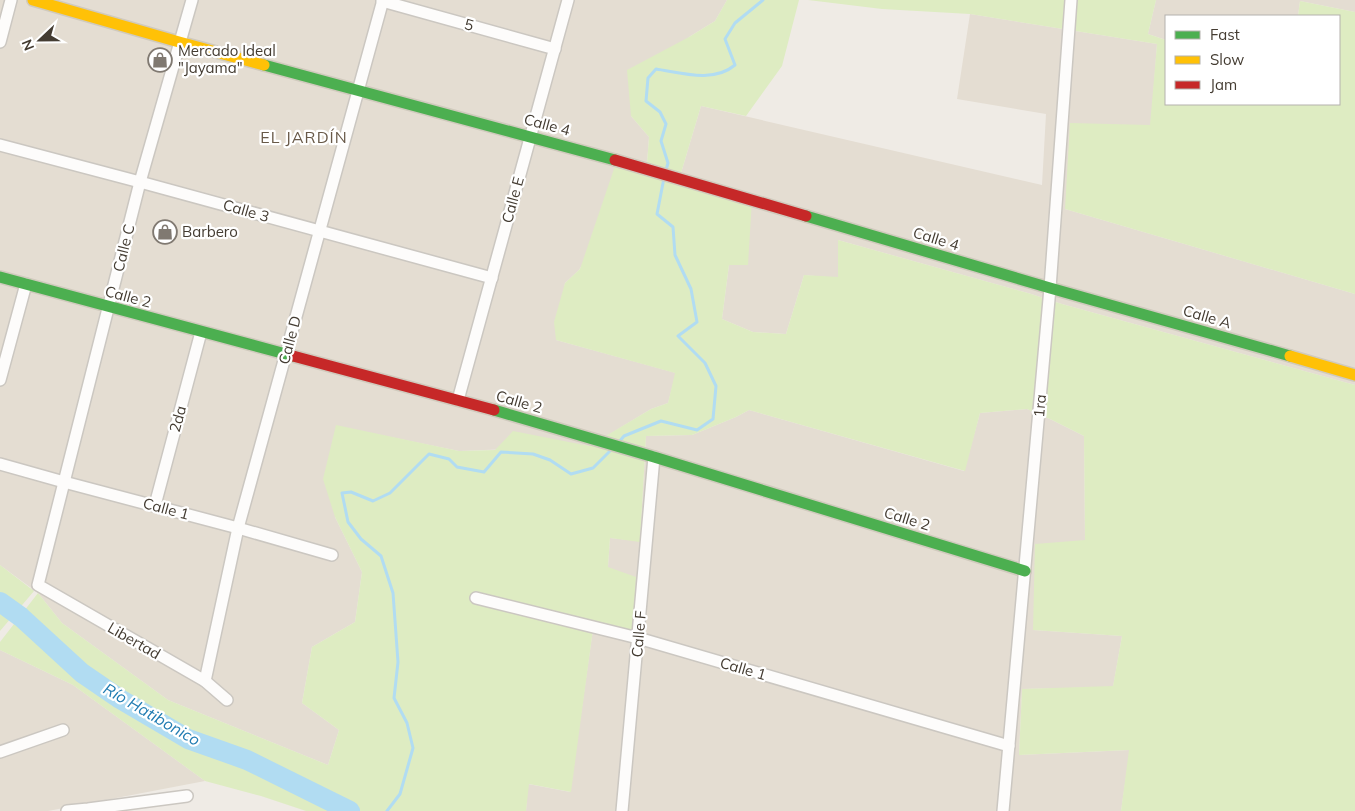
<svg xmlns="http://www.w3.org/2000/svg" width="1355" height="811" font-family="Mulish,sans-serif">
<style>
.residential{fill:#e4ddd2}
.green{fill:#deecc2}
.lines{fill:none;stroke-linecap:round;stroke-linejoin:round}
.stream{stroke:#b1dcf2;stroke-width:3}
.river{stroke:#b1dcf2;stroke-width:20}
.street-casing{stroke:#cbc7c1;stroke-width:14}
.fast-casing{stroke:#d0cabd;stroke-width:14}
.slow-casing{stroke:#d0cabd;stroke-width:14}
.jam-casing{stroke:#d0cabd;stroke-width:14}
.street{stroke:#fdfcfb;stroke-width:11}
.fast{stroke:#4caf50;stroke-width:11}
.slow{stroke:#ffc107;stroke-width:11}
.jam{stroke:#c62828;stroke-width:11}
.labels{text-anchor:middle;stroke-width:4.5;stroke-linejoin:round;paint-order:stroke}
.street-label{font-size:15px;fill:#443c32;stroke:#fff}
.poi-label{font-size:15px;fill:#443c32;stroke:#fff;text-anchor:start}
.neighbourhood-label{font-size:16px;letter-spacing:1px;fill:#685948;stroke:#fff}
.water-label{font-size:16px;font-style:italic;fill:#207cb2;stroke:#fff}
</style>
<rect width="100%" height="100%" fill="#efebe5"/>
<!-- residential -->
<g class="residential">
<path d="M0 0H727L715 21 689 37 631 116 649 137 647 163 579 270 565 283 556 340 676 373 668 403 651 409 590 446 459 451 336 426 335 517 362 572 355 622 312 647 302 703 339 730 328 765 168 700 62 623 38 593 0 565Z"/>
<path d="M1156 0H1355V12L1300 1 1298 16H1166V40L1148 34Z"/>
<path d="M970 14 1157 44 1151 125 1065 209 1355 294V385L1062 304 1028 293 838 240V278L804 275 786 334 753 332 722 319 729 265H748L681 173 701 106 1042 185 1046 114 957 99Z"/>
<path d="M1027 409 1052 420 1084 436 1085 541 1033 630 1122 636 1113 687 1022 689 1019 755 1130 750 1121 811H526L528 784 570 792 594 622 633 630 608 567 610 538 640 541 646 436 692 435 736 417 749 410 964 471 980 413Z"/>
<path d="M0 650 73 685 205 781 48 811H0Z"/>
</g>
<!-- green -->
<g class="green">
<path d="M727 0H799L782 66 746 116 701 106 681 173 752 199 748 265H729L722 319 753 332 786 334 804 275 838 277V240L1028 293 1062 304 1355 385V811H1121L1129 750 1019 755 1022 689 1113 686 1122 636 1033 630 1035 544 1085 540 1084 436 1052 420 1027 409 980 413 965 471 749 410 736 417 692 435 646 436 640 542 610 538 608 567 636 577 633 630 594 622 571 792 529 784 526 811H306L261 796 205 781 73 685 0 650V642L38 593 62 623 168 700 328 765 339 730 302 703 312 647 355 622 362 572 335 517 323 479 336 425 459 451 495 450 513 431 589 446 651 409 668 403 675 373 556 340 554 322 565 283 580 269 617 160 647 163 649 137 631 116 627 70 689 37 715 21Z"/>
<path d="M808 0H1156L1148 34 1166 40V104H1339V16H1298L1300 1 1355 12V294L1065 209 1070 123 1150 125 1157 44 970 14 882 9Z"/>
<path d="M0 565 34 591 0 631Z"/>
</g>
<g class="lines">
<!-- stream -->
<g class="stream">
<path d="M666 170 668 163 661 141 666 124 660 112 646 101 648 78 656 69C682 73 714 83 735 65L725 39 735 23 763 0"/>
<path d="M619 442 624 436 661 421 697 430 713 419 716 386 705 363 678 336 697 322 691 289 675 255 673 227 657 214 664 178"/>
<path d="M387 811 400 794 413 748 407 723 394 698 398 662 393 593 381 556 361 539 348 522 342 493 351 492 373 501 390 493 429 454 449 459 457 467 484 472 501 452 533 454 550 460 571 474 593 468 611 450"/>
</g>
<!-- river -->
<path class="river" d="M0 602 21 617 82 673 120 699 188 739 247 760 350 811"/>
<!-- street casing -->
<g class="street-casing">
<g id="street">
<path d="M192 0 140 182 38 585 205 681 227 700"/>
<path d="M382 1 555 49"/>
<path d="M0 42 11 0"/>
<path d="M0 145 140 182 492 278"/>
<path d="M0 380 26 284"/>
<path d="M458 400 568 0"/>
<path d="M0 464 64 482 238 528 332 555"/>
<path d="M155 505 201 332"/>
<path d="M476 598 638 638 1009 746"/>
<path d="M205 681 238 528 383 0"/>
<path d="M0 752 63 730"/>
<path d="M67 811 88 809 187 796"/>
<path d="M622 811 654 457"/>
<path d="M1003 811 1050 288 1071 0"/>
</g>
</g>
<!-- fast casing -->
<g class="fast-casing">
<g id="fast">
<path d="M264 65 615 160"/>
<path d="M806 216 1050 288 1290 356"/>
<path d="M0 277 293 356"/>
<path d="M494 410 654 457 1025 571"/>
</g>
</g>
<!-- slow casing -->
<g class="slow-casing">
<g id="slow">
<path d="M33 0 179 42 264 65"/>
<path d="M1290 356 1355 375"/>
</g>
</g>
<!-- jam casing -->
<g class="jam-casing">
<g id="jam">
<path d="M615 160 806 216"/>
<path d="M293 356 494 410"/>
</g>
</g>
<!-- street -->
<use href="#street" class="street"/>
<!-- fast -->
<use href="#fast" class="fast"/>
<!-- slow -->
<use href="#slow" class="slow"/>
<!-- jam -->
<use href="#jam" class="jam"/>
</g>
<!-- icons -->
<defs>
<g id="shop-ring" transform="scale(1.25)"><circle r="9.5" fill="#fff" stroke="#807971" stroke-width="1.5"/><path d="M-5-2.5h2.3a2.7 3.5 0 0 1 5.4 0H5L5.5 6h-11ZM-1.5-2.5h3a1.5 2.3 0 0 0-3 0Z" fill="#807971"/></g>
</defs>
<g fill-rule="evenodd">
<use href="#shop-ring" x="160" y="60"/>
<use href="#shop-ring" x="165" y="232"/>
</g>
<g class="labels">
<!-- street labels -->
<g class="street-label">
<text transform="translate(469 25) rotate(16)" y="5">5</text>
<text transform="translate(547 125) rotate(15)" y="5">Calle 4</text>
<text transform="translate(513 200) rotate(-75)" y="5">Calle E</text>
<text transform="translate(246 211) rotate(16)" y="5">Calle 3</text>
<text transform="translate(936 239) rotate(17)" y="5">Calle 4</text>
<text transform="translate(124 248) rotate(-76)" y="5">Calle C</text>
<text transform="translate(128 297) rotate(15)" y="5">Calle 2</text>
<text transform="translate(1207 317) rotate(16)" y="5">Calle A</text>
<text transform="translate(290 340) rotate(-75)" y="5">Calle D</text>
<text transform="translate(519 402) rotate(16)" y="5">Calle 2</text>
<text transform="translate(1040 406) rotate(-85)" y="5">1ra</text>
<text transform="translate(178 419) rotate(-75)" y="5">2da</text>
<text transform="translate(166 509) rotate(15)" y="5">Calle 1</text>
<text transform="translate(907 519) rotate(17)" y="5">Calle 2</text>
<text transform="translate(639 634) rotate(-85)" y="5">Calle F</text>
<text transform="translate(134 641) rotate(30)" y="5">Libertad</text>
<text transform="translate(743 669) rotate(16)" y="5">Calle 1</text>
</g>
<!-- poi labels -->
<g class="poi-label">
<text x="178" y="56">Mercado Ideal<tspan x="178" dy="17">"Jayama"</tspan></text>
<text x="182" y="237">Barbero</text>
</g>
<!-- neighbourhood labels -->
<g class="neighbourhood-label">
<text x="304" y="143">EL JARDÍN</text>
</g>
<!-- water labels -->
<g class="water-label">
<text transform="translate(152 714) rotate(30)" y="6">Río Hatibonico</text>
</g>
</g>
<!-- legend -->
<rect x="1165" y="15" width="175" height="90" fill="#ffffff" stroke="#b4b1ad"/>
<rect x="1175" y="31" width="25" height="8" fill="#4caf50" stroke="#b4b1ad"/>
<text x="1210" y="40" font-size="15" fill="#443c32">Fast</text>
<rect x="1175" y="56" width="25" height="8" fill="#ffc107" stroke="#b4b1ad"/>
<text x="1210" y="65" font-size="15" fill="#443c32">Slow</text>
<rect x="1175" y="81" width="25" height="8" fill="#c62828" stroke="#b4b1ad"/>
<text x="1210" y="90" font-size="15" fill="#443c32">Jam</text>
<!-- north arrow -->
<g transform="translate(40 40) rotate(248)" stroke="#ffffff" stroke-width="4" paint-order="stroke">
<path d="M0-4L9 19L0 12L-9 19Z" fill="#443c32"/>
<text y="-8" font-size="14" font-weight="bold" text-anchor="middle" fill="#443c32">N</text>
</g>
</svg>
